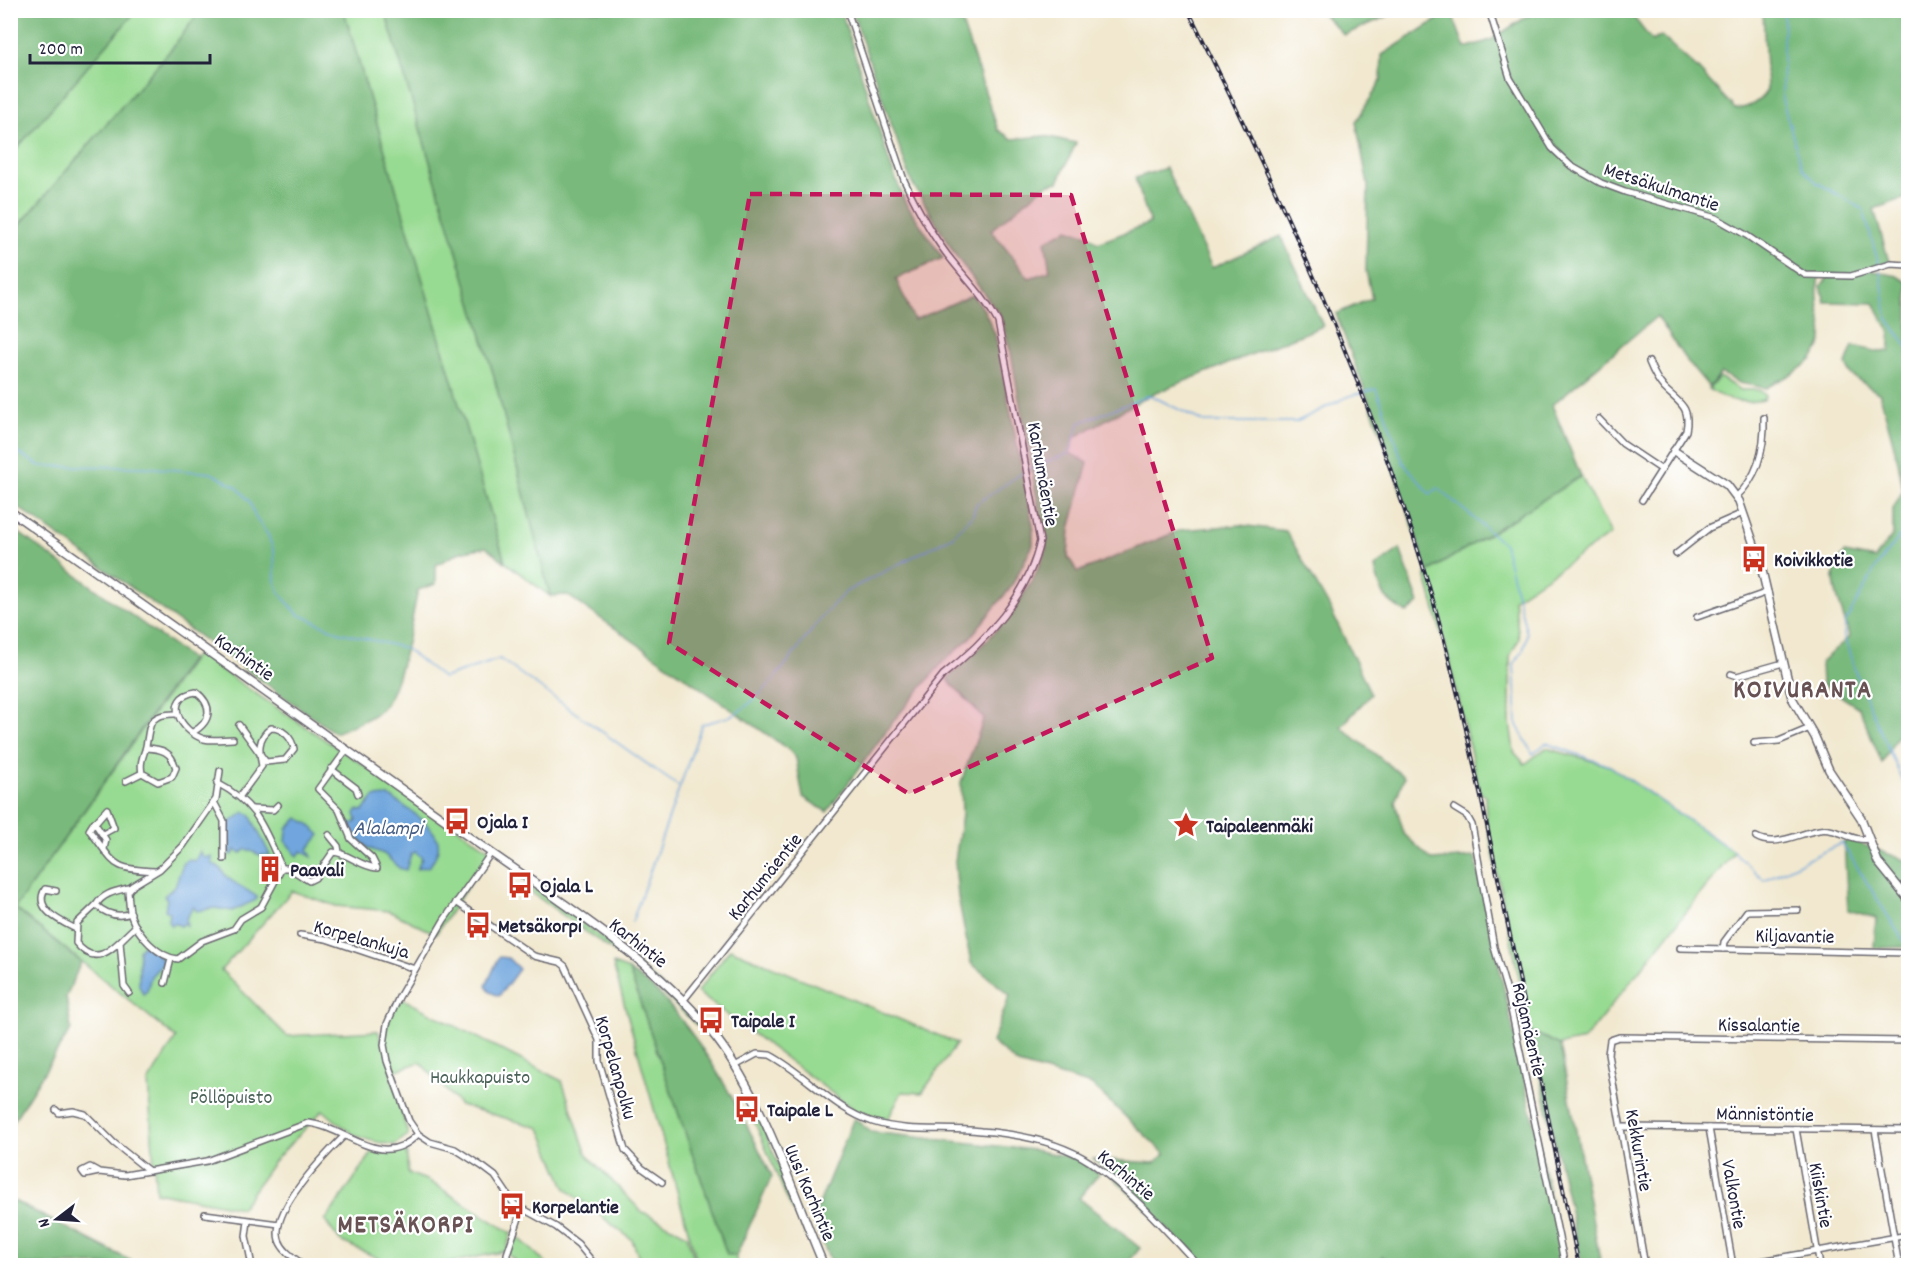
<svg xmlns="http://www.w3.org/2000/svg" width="1919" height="1276" font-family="Dekko,sans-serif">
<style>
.green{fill:#97da91;stroke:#5c7e66;stroke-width:1.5}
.forest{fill:#79ba7b;stroke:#4e6e5b;stroke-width:1.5}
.water{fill:#6fa6dd;stroke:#48648c;stroke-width:1.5}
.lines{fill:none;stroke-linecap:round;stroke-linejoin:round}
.stream{stroke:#6fa6dd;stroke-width:1.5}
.minor-casing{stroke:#6a676f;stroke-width:8}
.tertiary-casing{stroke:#6a676f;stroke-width:10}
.minor{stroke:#fff;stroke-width:5}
.tertiary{stroke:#fff;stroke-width:7}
.rail-casing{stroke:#22223b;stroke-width:4}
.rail{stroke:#fff;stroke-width:1.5;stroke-dasharray:4.5;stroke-linecap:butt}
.marked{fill:#c2185b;fill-opacity:0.2;stroke:#c2185b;stroke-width:4.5;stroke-dasharray:12 8;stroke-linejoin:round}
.labels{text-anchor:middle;stroke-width:4.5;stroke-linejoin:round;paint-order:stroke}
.street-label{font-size:20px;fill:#22223b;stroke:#fff}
.poi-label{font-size:20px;font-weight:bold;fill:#22223b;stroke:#fff;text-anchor:start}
.park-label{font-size:20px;fill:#4b6259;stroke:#fff}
.water-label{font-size:21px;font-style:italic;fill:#455d84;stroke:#fff}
.district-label{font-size:26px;font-weight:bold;letter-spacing:1.5px;fill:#685254;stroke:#fff}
</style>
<rect width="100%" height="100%" fill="#fff"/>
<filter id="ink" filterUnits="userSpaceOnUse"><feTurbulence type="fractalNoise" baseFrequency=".0167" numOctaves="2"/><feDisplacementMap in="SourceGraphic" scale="12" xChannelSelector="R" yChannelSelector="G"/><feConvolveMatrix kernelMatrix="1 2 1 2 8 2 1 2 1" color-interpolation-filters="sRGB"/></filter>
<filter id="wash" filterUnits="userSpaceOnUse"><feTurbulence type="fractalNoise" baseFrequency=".008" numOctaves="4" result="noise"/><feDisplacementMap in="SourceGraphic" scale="24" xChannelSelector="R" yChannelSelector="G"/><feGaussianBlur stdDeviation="1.35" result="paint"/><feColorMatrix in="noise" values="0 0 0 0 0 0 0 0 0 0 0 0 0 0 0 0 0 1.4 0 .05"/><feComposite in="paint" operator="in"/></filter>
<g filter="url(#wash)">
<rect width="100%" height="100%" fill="#f1e8cf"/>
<!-- green -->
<g class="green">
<path d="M136 11H200L173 47 11 235V155Z"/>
<path d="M344 11H385L493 373 550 596 505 562Z"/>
<path d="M1719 377 1740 390H1759L1765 395 1764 400C1744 404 1726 402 1709 389Z"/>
<path d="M1581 476 1611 534 1514 599 1519 639 1510 656V722L1514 752 1525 764 1546 748 1610 766 1734 852 1584 1040 1560 1045 1530 1031 1486 819 1485 796 1480 792 1448 657 1425 574Z"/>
<path d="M197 653C293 721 394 783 491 851L436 934 389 911 336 906 292 891 221 970 287 1036 378 1031 383 1044 387 1024 399 997 562 1081 587 1155 641 1211 687 1235 696 1265H642L632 1240 566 1189 540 1128 460 1105 420 1062 391 1072 408 1135 394 1145C357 1140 350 1134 323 1110L275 1160 241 1208 156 1192 148 1082 176 1038 15 908Z"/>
<path d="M525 885 540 892C596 933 652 972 699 1022L696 1025 639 970 524 887Z"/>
<path d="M730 949 957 1043 922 1093 902 1092 888 1119 856 1111 697 992Z"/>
<path d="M613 964 629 970 727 1254 736 1256V1265H698Z"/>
<path d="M753 1112 760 1121 811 1244 788 1201 751 1113Z"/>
<path d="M406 1147 408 1173 429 1181 511 1233 506 1251 439 1265H383L384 1261 340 1241 325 1221 374 1150 399 1151Z"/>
<path d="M517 1236 548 1265H521L507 1254Z"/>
</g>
<!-- forest -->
<g class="forest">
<path d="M11 10 136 11 11 155 10 11Z"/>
<path d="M200 11H344L505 562 486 547 460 552 436 565V584L418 590C412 617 401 686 384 706 372 720 351 725 335 733L11 502V235L173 47Z"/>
<path d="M385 11H841L891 167 905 202 943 258 896 279 914 320 972 295 984 310 995 334 1033 525V545L1011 587 969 639 943 662 895 719 827 812 803 797 796 758 788 749 567 595 550 596 493 373Z"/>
<path d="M852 11H958L998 130 1012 139 1045 136 1076 143 1058 182 1046 185 991 230 1029 278 1050 271 1045 241 1068 229 1088 235 1098 243 1150 223 1135 178 1166 168 1212 268 1281 236 1323 326 1150 395 1075 437 1070 453 1088 463 1070 529 1068 557 1078 572 1181 530 1240 525 1286 531 1331 610 1371 694 1341 727 1404 777 1395 802 1404 834 1432 860 1475 857 1565 1265H1394L1382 1256 1381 1265H1211L1201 1261 1094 1159 1154 1163 1165 1154 1092 1085 1018 1064 992 1042 1010 995 971 963 958 897 955 861 962 815 961 782 984 718 947 679C987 642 1028 602 1046 549L1011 354 1000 315 956 256 911 181Z"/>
<path d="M1320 11H1390L1388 16 1344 35Z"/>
<path d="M1451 11 1465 48 1491 40 1535 11H1629L1652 41 1661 36 1698 69 1735 109C1749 108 1760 102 1767 90L1763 11H1908V197L1874 209 1889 262 1851 274 1819 276C1816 294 1819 309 1822 327 1827 362 1791 373 1766 388L1739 383 1721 373 1709 387 1683 356 1657 316 1552 405 1581 476 1428 572 1386 447 1336 314 1372 298 1366 271 1368 185 1356 122 1381 81 1382 55Z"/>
<path d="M1870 270 1897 276 1908 283V718L1882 763 1859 708 1822 684 1821 662 1849 637C1845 611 1820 573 1845 553L1875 559 1893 534V509L1903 490 1898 461 1880 394 1851 375 1846 364 1853 346 1880 352 1890 351V333L1874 303 1825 302 1821 286 1828 277 1851 276Z"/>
<path d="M11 527 191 659 15 908 81 962 66 997 71 1029 11 1125Z"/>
<path d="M1400 549 1419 603 1407 613C1384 600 1380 593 1375 567Z"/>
<path d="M1850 840 1908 861V947L1874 948 1876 918 1848 910 1844 842Z"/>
<path d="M629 970C640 979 654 988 664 999 711 1052 742 1114 772 1176L736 1256 727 1254Z"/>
<path d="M1530 1031 1560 1045 1601 1265H1582Z"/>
<path d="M854 1118 871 1132 1034 1150 1075 1158 1099 1174 1079 1198 1140 1248 1126 1265H832L813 1219Z"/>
<path d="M10 1199 139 1265H11Z"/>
</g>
<!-- water -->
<g class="water">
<path d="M389 796C402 805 443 829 438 849 437 854 433 861 430 866L417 869 422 858 415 852 411 854 406 870 399 868 384 854 368 848 354 834 349 823 354 824 357 820 355 814 357 810 363 811 374 797Z"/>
<path d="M245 812 250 815 270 855H260L246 849 241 853 235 850 233 855 229 854 230 844 224 836 230 827 228 824Z"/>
<path d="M298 818 309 824 320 835 308 849 312 857 302 851 297 856 286 842 287 829Z"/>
<path d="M200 851 204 858 212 856V864C222 866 221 871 227 877 236 885 247 889 257 897L256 900 232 911 215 908 197 911 193 907 186 919 187 926 184 923 181 926 174 923 171 926 168 921 169 912 165 910 167 899 164 896 175 886 183 864 188 859 195 861Z"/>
<path d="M143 945 154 951 164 962 151 976 147 991 143 994 139 985V950Z"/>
<path d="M499 957 508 958 519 969 499 996 490 992 486 986Z"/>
</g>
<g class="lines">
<!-- stream -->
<g class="stream">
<path d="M1784 10 1782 99 1802 168 1816 182 1863 209 1879 265"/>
<path d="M1880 270 1887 317 1908 348"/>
<path d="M10 448 40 466 143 467 211 473 237 487 250 502 255 517 268 535 274 552 275 581 280 594 298 614 338 632 405 648 443 678 500 659 678 786"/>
<path d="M1908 526 1876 567 1845 623 1844 636 1858 680 1908 793"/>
<path d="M632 922 702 724C713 721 728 719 738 712 784 681 806 627 847 591L953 536 973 515 976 504 1028 469 1070 453 1079 423 1150 395 1204 422H1296L1349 396 1376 389 1403 462 1430 494 1438 488 1504 544 1527 634 1523 651 1514 664 1517 725 1533 754 1546 743 1610 766 1734 852 1764 880 1842 843 1908 948"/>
</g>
</g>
</g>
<g filter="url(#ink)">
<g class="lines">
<!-- minor casing -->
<g class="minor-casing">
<g id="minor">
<path d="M1489 10 1510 78 1552 148 1571 166 1601 183 1625 192 1716 218 1746 235 1805 275 1851 276 1891 264 1908 265"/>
<path d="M1599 419 1623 444 1662 470"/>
<path d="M1736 497C1759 476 1765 448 1764 418"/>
<path d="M1642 500 1686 431C1691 406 1679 403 1664 388 1657 380 1653 372 1649 362"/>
<path d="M1676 554 1709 528 1743 513"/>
<path d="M1697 617 1768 592"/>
<path d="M1731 674 1737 676 1783 663"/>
<path d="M239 725 266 762 285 760 294 749C292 738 283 728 271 728 257 738 259 751 262 766L240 796"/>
<path d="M193 732C212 721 213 705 196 692 162 697 180 732 204 739 213 741 224 739 233 739"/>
<path d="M1754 743 1779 741 1810 728"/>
<path d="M146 748C162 749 171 751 176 768L172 777 158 782 142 773C140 764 142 759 145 750 151 729 144 713 177 714"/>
<path d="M331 769 356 788 358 794"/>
<path d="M220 771 216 799 183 846 160 869 132 886 128 892C129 900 129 909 131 916 137 934 159 958 178 959L202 941 234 929 241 919 261 907 282 868H289L309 881 315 878 333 852C349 853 360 867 377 868L372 858 351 839 339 810 318 789 347 749"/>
<path d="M126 781 142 773"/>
<path d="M217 783C258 804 264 829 282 868"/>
<path d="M214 802 224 821V859"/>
<path d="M1454 808 1467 816 1472 825 1494 947 1508 995 1565 1266"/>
<path d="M252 809 273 810 278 805"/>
<path d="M95 823 107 809 114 828 103 834"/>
<path d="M329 835 338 846 339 852"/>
<path d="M1756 837C1775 848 1799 833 1819 830 1838 827 1851 842 1869 839"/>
<path d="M104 849 106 840 94 822 89 830C116 863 108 869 155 871"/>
<path d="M491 853 444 920 399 997 387 1024 384 1045 387 1061 409 1121 418 1134 430 1142 455 1149 483 1167 495 1176 514 1204 556 1227 578 1244 596 1266"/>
<path d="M56 891 45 889C33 909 60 921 76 929"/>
<path d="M456 902 534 956 560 962 565 966 599 1040V1061L625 1150 642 1168 662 1182"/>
<path d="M96 905C104 892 118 891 132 887"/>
<path d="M131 913C118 918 106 914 96 905L77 923 76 943C99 972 117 942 136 926"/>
<path d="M300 935 326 939 415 969"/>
<path d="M120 942 124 986 129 993"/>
<path d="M1680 948 1908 953"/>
<path d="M1723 949 1724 942 1747 911 1798 910"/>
<path d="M165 983 171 959"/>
<path d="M683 1001 943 675C985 642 1029 595 1040 541L998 322C986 299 969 282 953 262 933 238 917 208 904 180L847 10"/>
<path d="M735 1066 757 1054 770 1055C806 1074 833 1109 873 1122 907 1133 946 1127 981 1131 1018 1134 1059 1141 1090 1162 1130 1190 1166 1230 1199 1266"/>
<path d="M56 1110 59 1113 73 1111 85 1114 114 1143 149 1171"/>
<path d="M1621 1127 1908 1130"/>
<path d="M1709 1128 1733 1266 1908 1235"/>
<path d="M1796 1129 1820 1266"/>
<path d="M1875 1130 1899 1266"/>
<path d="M99 1172 85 1175 82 1171 90 1167 99 1172 125 1175 207 1161 308 1123C347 1127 382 1172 418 1134"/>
<path d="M205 1214 279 1224"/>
<path d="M248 1221 246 1236 252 1266"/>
<path d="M305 1266C296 1259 283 1252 279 1240 270 1211 325 1155 344 1136"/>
<path d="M507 1266V1254L522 1209"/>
<path d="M1645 1266 1608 1054 1610 1040 1619 1037 1908 1041"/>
</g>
</g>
<!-- tertiary casing -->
<g class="tertiary-casing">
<g id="tertiary">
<path d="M1674 451 1727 485 1739 501 1760 562 1792 698 1815 737 1829 770 1861 818 1878 862 1908 899"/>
<path d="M10 511C162 619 315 726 466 835 548 894 656 959 717 1039 764 1101 793 1193 824 1266"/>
</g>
</g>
<!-- minor -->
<use href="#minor" class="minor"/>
<!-- tertiary -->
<use href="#tertiary" class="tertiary"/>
<!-- rail casing -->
<g class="rail-casing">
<path id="rail" d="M1188 10C1277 189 1361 369 1421 560 1456 672 1479 787 1503 902 1529 1023 1554 1144 1579 1266"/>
</g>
<!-- rail -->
<use href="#rail" class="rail"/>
</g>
</g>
<!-- marked area -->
<path class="marked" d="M750 194 1071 195 1212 658 909 794 669 643Z"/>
<!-- icons -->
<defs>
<g id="bus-bare" transform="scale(2.07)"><path d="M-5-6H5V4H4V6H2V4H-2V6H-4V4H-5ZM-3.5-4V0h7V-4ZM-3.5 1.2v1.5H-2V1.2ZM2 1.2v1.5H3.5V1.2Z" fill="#c8321e" stroke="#fff" stroke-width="2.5" paint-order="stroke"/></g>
<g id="sight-bare" transform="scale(2.07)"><path d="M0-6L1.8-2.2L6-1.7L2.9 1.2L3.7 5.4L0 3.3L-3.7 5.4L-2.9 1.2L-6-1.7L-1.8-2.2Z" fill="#c8321e" stroke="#fff" stroke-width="2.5" paint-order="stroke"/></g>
<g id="building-bare" transform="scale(2.07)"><path d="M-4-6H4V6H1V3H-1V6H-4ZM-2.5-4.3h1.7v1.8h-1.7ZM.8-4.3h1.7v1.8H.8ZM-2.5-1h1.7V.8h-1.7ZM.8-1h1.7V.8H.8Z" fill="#c8321e" stroke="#fff" stroke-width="2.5" paint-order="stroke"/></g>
</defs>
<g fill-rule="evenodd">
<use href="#bus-bare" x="1754" y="559"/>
<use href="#bus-bare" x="457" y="821"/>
<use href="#sight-bare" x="1186" y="825"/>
<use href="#building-bare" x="270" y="869"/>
<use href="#bus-bare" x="520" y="885"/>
<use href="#bus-bare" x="478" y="925"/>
<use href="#bus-bare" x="711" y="1020"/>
<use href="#bus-bare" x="747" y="1109"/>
<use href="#bus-bare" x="512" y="1206"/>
</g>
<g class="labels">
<!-- street labels -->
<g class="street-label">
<text transform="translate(1662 186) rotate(18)" y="7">Metsäkulmantie</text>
<text transform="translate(1044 474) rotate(80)" y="7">Karhumäentie</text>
<text transform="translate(245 656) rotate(35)" y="7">Karhintie</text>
<text transform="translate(764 876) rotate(-51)" y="7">Karhumäentie</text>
<text transform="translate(1795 935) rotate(1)" y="7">Kiljavantie</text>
<text transform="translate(362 938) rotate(16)" y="7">Korpelankuja</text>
<text transform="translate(639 942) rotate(38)" y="7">Karhintie</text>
<text transform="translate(1759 1024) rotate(1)" y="7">Kissalantie</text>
<text transform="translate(1530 1029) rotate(77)" y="7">Rajamäentie</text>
<text transform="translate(617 1067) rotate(74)" y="7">Korpelanpolku</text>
<text transform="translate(1765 1113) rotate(1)" y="7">Männistöntie</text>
<text transform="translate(1640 1150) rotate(80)" y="7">Kekkurintie</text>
<text transform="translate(1127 1174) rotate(40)" y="7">Karhintie</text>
<text transform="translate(811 1192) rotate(67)" y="7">Uusi Karhintie</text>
<text transform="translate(1735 1194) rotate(80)" y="7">Valkontie</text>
<text transform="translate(1822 1195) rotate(80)" y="7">Kiiskintie</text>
</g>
<!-- poi labels -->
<g class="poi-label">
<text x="1774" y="566">Koivikkotie</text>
<text x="477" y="828">Ojala I</text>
<text x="1206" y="832">Taipaleenmäki</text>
<text x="290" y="876">Paavali</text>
<text x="540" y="892">Ojala L</text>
<text x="498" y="932">Metsäkorpi</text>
<text x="731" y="1027">Taipale I</text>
<text x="767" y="1116">Taipale L</text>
<text x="532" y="1213">Korpelantie</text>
</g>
<!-- park labels -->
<g class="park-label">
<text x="480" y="1083">Haukkapuisto</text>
<text x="231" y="1103">Pöllöpuisto</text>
</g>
<!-- water labels -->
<g class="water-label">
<text x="388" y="834">Alalampi</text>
</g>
<!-- district labels -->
<g class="district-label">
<text x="1803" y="697">KOIVURANTA</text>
<text x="406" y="1232">METSÄKORPI</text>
</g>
</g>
<!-- margin -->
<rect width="1919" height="1276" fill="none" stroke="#fff" stroke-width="36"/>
<!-- north arrow -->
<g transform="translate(57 1219) rotate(253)" stroke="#ffffff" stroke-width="4.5" paint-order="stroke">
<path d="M0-4.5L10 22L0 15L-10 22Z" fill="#22223b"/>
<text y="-9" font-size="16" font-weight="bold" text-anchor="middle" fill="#22223b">N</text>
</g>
<!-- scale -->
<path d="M30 54v9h180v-9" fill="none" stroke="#22223b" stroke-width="3"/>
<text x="39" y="54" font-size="18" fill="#22223b" stroke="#ffffff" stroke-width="4.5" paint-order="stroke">200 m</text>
</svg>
